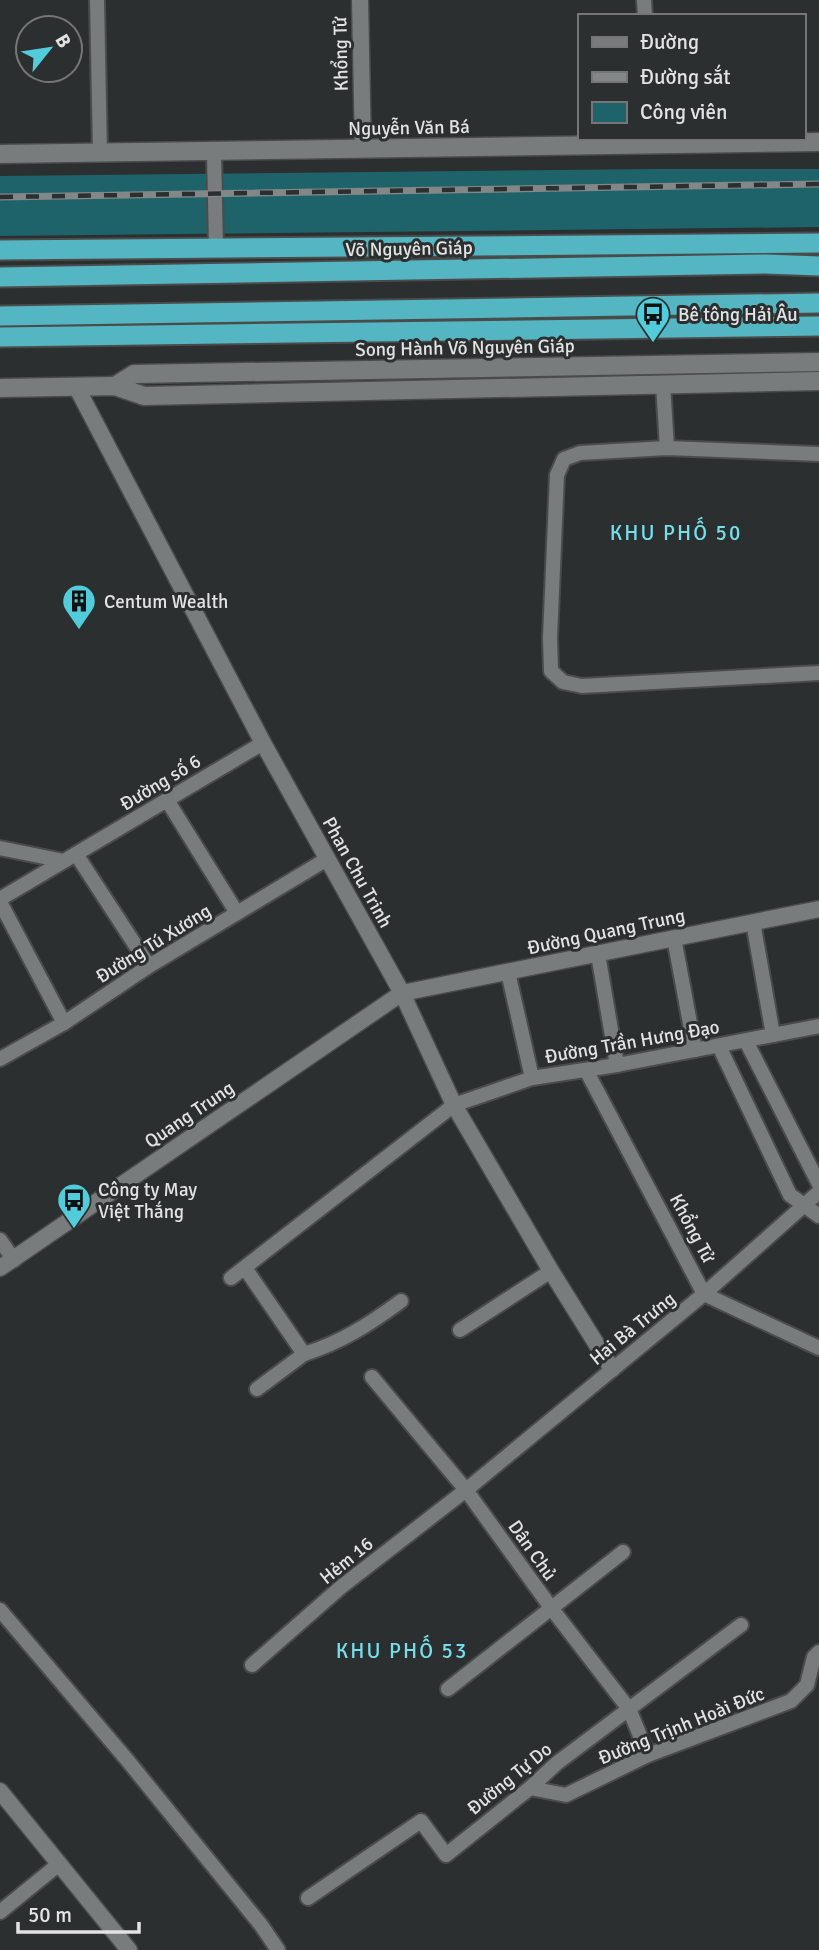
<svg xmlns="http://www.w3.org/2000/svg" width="819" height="1950" font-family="Signika,sans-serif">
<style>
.green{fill:#1e626a}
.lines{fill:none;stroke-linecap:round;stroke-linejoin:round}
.minor-casing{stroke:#4a4c4c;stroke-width:18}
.tertiary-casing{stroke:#4a4c4c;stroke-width:19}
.secondary-casing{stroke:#4a4c4c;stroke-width:21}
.trunk-casing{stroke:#4a4c4c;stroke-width:23}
.minor{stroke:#787c7c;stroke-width:14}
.tertiary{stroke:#787c7c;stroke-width:16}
.secondary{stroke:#787c7c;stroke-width:18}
.trunk{stroke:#54b6c2;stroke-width:19}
.rail-casing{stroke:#848787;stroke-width:7}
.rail{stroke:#2c2f2f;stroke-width:4.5;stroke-dasharray:13;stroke-linecap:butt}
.labels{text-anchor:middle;stroke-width:6;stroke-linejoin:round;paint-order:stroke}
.street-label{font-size:19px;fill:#e2e4e4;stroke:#2c2f2f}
.poi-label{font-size:19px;fill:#e2e4e4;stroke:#2c2f2f;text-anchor:start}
.neighbourhood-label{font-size:21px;letter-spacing:2px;fill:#75dfec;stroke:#2c2f2f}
</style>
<rect width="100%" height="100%" fill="#2c2f2f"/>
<!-- green -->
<path class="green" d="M655 169H819V227L0 236V176Z"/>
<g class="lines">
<!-- minor casing -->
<g class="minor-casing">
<g id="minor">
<path d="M97 0 100 153"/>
<path d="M644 0 645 16"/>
<path d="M214 151 216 249"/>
<path d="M663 384 667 448"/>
<path d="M819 454 667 448 580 453 564 459 557 475 550 638 551 671 563 682 582 686 819 673"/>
<path d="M167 800 237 913"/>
<path d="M0 848 64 861"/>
<path d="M76 854 149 966"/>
<path d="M0 899 263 743"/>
<path d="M0 902 64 1023"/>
<path d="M753 922 773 1035"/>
<path d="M674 938 695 1050"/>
<path d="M598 954 617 1065"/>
<path d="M508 972 532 1078"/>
<path d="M746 1041 819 1184"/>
<path d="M719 1046 790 1195 819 1216"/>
<path d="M0 1059 64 1023 149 966 327 859"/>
<path d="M586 1070 704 1294 819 1348"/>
<path d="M0 1240 14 1260"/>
<path d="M245 1268 304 1354 257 1389"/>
<path d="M231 1278 454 1105 532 1078 617 1065 819 1026"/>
<path d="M460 1330 551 1271"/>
<path d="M304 1354C340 1343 370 1324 401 1301"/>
<path d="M372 1377 466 1490 552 1609 629 1709 648 1755"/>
<path d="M0 1610 128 1761 261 1925 278 1950"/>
<path d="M252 1665 341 1587 466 1490 704 1294 819 1192"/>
<path d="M448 1689 623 1552"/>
<path d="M530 1788 566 1795 648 1755 791 1701 807 1685 814 1657 819 1652"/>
<path d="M308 1898 421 1821 446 1855 530 1788 557 1763 741 1625"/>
<path d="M0 1912 59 1864"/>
</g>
</g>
<!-- tertiary casing -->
<g class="tertiary-casing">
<g id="tertiary">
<path d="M360 0 363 149"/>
<path d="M77 388 263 743 402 993 454 1105 551 1271 612 1369"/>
<path d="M0 1268 402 993 819 909"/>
<path d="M0 1791 129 1950"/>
</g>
</g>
<!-- secondary casing -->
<g class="secondary-casing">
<g id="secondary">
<path d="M0 154 819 142"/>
<path d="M115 386 134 374 819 362"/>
<path d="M0 388 115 386 144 396 819 381"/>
</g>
</g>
<!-- trunk casing -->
<g class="trunk-casing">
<g id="trunk">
<path d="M0 250 819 243"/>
<path d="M0 277 766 264 819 266"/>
<path d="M0 316 819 303"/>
<path d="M0 337 819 326"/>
</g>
</g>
<!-- minor -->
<use href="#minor" class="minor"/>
<!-- tertiary -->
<use href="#tertiary" class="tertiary"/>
<!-- secondary -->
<use href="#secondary" class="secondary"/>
<!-- trunk -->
<use href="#trunk" class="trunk"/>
<!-- rail casing -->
<g class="rail-casing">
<path id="rail" d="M0 197 819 184"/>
</g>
<!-- rail -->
<use href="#rail" class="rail"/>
</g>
<!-- icons -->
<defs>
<g id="bus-pin" transform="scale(1.75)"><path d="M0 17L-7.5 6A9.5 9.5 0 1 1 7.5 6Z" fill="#52cbda" stroke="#2c2f2f"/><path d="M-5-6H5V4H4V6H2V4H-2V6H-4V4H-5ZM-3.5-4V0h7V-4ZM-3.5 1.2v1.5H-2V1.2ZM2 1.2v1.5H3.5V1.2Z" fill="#111"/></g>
<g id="building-pin" transform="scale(1.75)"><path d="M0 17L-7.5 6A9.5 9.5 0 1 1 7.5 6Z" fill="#52cbda" stroke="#2c2f2f"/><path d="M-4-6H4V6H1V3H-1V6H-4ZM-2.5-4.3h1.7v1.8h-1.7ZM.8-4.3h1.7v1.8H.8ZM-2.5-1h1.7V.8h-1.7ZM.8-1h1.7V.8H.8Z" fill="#111"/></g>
</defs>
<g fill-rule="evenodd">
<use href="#bus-pin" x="653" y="314"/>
<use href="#building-pin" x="79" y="601"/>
<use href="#bus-pin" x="74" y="1200"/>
</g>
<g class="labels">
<!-- street labels -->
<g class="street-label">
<text transform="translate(340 54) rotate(-91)" y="7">Khổng Tử</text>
<text transform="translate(409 127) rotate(-1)" y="7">Nguyễn Văn Bá</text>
<text transform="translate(409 248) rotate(-1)" y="7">Võ Nguyên Giáp</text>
<text transform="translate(465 347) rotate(-1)" y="7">Song Hành Võ Nguyên Giáp</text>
<text transform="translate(160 782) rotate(-31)" y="7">Đường số 6</text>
<text transform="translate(358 872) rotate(61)" y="7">Phan Chu Trinh</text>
<text transform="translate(606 931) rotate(-12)" y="7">Đường Quang Trung</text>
<text transform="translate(153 943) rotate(-32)" y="7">Đường Tú Xương</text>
<text transform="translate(632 1041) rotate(-10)" y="7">Đường Trần Hưng Đạo</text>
<text transform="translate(189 1114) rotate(-34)" y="7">Quang Trung</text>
<text transform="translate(693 1228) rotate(62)" y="7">Khổng Tử</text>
<text transform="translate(632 1328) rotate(-39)" y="7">Hai Bà Trưng</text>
<text transform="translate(533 1550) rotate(55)" y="7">Dân Chủ</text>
<text transform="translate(346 1560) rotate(-39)" y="7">Hẻm 16</text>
<text transform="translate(681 1725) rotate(-22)" y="7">Đường Trịnh Hoài Đức</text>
<text transform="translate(509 1778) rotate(-39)" y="7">Đường Tự Do</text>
</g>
<!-- poi labels -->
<g class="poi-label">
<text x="678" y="321">Bê tông Hải Âu</text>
<text x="104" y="608">Centum Wealth</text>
<text x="98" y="1196">Công ty May<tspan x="98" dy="22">Việt Thắng</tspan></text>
</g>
<!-- neighbourhood labels -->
<g class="neighbourhood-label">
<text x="676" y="540">KHU PHỐ 50</text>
<text x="402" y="1658">KHU PHỐ 53</text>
</g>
</g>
<!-- legend -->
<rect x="578" y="14" width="228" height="126" fill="#2c2f2f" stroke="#757777" stroke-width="2"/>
<rect x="592" y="37" width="35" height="10" fill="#787c7c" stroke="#757777" stroke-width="2"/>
<text x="640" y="49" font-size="21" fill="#e2e4e4">Đường</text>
<rect x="592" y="72" width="35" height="10" fill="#848787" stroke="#757777" stroke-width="2"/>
<text x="640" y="84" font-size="21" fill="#e2e4e4">Đường sắt</text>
<rect x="592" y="102" width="35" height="21" fill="#1e626a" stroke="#757777" stroke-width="2"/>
<text x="640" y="119" font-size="21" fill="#e2e4e4">Công viên</text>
<!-- north arrow -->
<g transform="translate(49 49) rotate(60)"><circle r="33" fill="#2c2f2f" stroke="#757777" stroke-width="2"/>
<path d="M0-5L12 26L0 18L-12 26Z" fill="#52cbda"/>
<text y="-10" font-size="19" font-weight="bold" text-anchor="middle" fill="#e2e4e4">B</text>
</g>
<!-- scale -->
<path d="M18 1922v10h121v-10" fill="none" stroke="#e2e4e4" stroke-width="3.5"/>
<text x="28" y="1922" font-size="21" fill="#e2e4e4" stroke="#2c2f2f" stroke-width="5" paint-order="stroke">50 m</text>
</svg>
